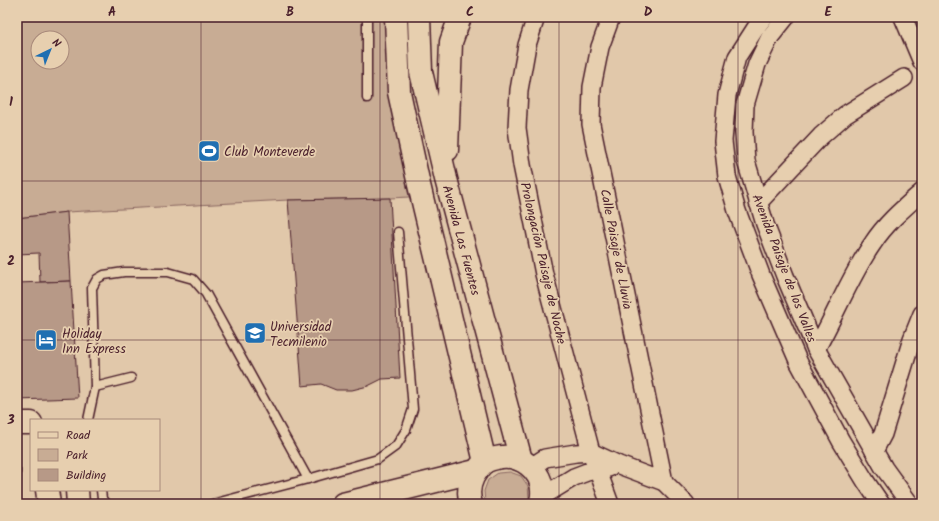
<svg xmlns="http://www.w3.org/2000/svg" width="939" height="521" font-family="Kalam,sans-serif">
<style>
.green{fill:#c8ac94;stroke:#896660;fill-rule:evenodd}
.building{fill:#b79987;stroke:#4a1f2b}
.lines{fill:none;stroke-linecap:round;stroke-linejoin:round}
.lane-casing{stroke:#4a1f2b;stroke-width:11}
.street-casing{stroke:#4a1f2b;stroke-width:20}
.secondary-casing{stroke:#4a1f2b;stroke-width:25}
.lane{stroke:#e7cfaf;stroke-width:8}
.street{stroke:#e7cfaf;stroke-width:17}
.secondary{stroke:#e7cfaf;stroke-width:22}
.grid{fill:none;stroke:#4a1f2b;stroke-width:1;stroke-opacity:0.55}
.labels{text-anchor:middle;stroke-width:3.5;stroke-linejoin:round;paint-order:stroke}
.poi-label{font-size:13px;fill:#4a1f2b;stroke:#e7cfaf;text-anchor:start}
.street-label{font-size:13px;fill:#4a1f2b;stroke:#e7cfaf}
.neatline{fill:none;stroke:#4a1f2b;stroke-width:1.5}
.grid-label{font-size:13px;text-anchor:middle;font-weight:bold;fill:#4a1f2b}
</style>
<rect width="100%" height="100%" fill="#e1c8aa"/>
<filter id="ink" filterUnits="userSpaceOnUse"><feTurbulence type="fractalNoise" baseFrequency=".025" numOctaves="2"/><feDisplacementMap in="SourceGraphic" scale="8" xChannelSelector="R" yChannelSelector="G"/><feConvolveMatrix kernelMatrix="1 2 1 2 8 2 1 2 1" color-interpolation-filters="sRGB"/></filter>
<g filter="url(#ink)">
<!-- green -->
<g class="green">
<path d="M17 17H387L392 106 409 197 390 198 288 200 67 212 17 218ZM38 38H62V62H38Z"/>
<path d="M510 472 521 476 528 486 529 498 526 504H486L485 503 484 491 488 480 498 473Z"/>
</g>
<!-- building -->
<g class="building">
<path d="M390 198 400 378 382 379 368 386 352 390H336L321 384 302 386 288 200Z"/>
<path d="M67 212 71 281 40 282 39 253 17 254V218Z"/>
<path d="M71 281 78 398 17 400V283Z"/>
<path d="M17 465 21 469 20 504H17Z"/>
</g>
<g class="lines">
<!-- lane casing -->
<g class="lane-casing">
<g id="lane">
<path d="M367 98V17"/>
<path d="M95 387 131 378"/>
<path d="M88 420 95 387 92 288 97 279 104 275 124 272H168L193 279 206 294 308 479"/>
<path d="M101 490 102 499 106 504"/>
<path d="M212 504 308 479 378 459 396 446 406 430 413 409 398 232"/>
</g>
</g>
<!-- street casing -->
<g class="street-casing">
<g id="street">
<path d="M536 17 527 45 519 90 517 128 522 165 544 274 591 452 610 504"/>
<path d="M611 17 600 47 592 87 591 124 664 482"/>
<path d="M764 17 757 26 737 57 727 95 723 141 727 176 737 211 761 275 799 363 841 441 866 482 881 504"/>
<path d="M786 17 770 37 757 64 745 105 744 132 746 161 765 224 785 276 816 349 884 468 910 504"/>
<path d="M903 17 922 62"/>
<path d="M758 203 821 136 845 115 904 78"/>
<path d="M816 349C836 314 850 276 873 243 886 223 904 208 922 192"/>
<path d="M874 451 883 434 912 339 922 314"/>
<path d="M531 467 545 458 576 453 591 452 619 465 664 482 686 504"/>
<path d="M543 496 574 477 587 472 609 468"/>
</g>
</g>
<!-- secondary casing -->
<g class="secondary-casing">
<g id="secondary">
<path d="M396 17 399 92 419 185 485 462"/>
<path d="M419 17 421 72 446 179 521 460"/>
<path d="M447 150 451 42 460 17"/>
<path d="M17 423H31"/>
<path d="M47 490 49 504"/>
<path d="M77 490 78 504"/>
<path d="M343 504 476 471"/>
<path d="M471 504C468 495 469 485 473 477 476 472 480 465 485 462 488 460 493 459 496 458 519 452 544 470 542 495 542 498 541 501 540 504"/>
</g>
</g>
<!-- lane -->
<use href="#lane" class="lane"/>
<!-- street -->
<use href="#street" class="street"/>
<!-- secondary -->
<use href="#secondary" class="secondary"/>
</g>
</g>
<!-- grid -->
<path class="grid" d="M201 17V504M380 17V504M559 17V504M738 17V504M17 181H922M17 340H922"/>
<!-- icons -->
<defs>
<g id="stadium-square" transform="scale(1.15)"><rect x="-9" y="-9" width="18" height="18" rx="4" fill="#1f6fb2" stroke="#e7cfaf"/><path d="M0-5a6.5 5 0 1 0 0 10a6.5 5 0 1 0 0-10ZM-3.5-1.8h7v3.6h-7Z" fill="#fff"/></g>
<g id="university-square" transform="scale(1.15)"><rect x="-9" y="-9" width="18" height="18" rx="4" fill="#1f6fb2" stroke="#e7cfaf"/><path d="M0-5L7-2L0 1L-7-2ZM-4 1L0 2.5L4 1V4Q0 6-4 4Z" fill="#fff"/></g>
<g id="hotel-square" transform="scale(1.15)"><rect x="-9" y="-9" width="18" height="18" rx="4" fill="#1f6fb2" stroke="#e7cfaf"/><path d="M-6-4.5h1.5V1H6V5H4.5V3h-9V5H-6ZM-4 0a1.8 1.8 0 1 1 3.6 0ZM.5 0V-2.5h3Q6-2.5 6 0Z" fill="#fff"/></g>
</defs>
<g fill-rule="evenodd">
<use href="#stadium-square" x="209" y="151"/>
<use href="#university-square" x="255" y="333"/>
<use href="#hotel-square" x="46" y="340"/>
</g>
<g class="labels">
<!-- poi labels -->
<g class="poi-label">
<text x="224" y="156">Club Monteverde</text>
<text x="270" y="331">Universidad<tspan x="270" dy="15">Tecmilenio</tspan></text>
<text x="62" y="338">Holiday<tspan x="62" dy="15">Inn Express</tspan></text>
</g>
<!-- street labels -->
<g class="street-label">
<text transform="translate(462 240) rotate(75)" y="5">Avenida Las Fuentes</text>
<text transform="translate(617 249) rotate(79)" y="5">Calle Paisaje de Lluvia</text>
<text transform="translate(544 263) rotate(77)" y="5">Prolongación Paisaje de Noche</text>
<text transform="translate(785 268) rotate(69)" y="5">Avenida Paisaje de los Valles</text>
</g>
</g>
<!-- margin -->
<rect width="939" height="521" fill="none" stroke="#e7cfaf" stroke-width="44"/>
<!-- legend -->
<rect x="30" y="419" width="130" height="72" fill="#e7cfaf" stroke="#a8897a"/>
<rect x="38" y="432" width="20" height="6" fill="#e7cfaf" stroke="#a8897a"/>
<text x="66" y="439" font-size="12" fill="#4a1f2b">Road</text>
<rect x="38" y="449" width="20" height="12" fill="#c8ac94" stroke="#a8897a"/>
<text x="66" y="459" font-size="12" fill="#4a1f2b">Park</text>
<rect x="38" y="469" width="20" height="12" fill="#b79987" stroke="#a8897a"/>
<text x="66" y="479" font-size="12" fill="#4a1f2b">Building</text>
<!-- north arrow -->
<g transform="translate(50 50) rotate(43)"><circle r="19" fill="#e7cfaf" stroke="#a8897a"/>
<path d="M0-3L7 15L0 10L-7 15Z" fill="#1f6fb2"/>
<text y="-6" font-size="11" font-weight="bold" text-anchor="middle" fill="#4a1f2b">N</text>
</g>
<rect x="22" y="22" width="895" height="477" class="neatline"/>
<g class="grid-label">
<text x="112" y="16">A</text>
<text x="290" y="16">B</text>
<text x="470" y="16">C</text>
<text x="648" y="16">D</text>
<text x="828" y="16">E</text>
<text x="11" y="106">1</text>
<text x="11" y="265">2</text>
<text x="11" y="424">3</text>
</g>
</svg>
